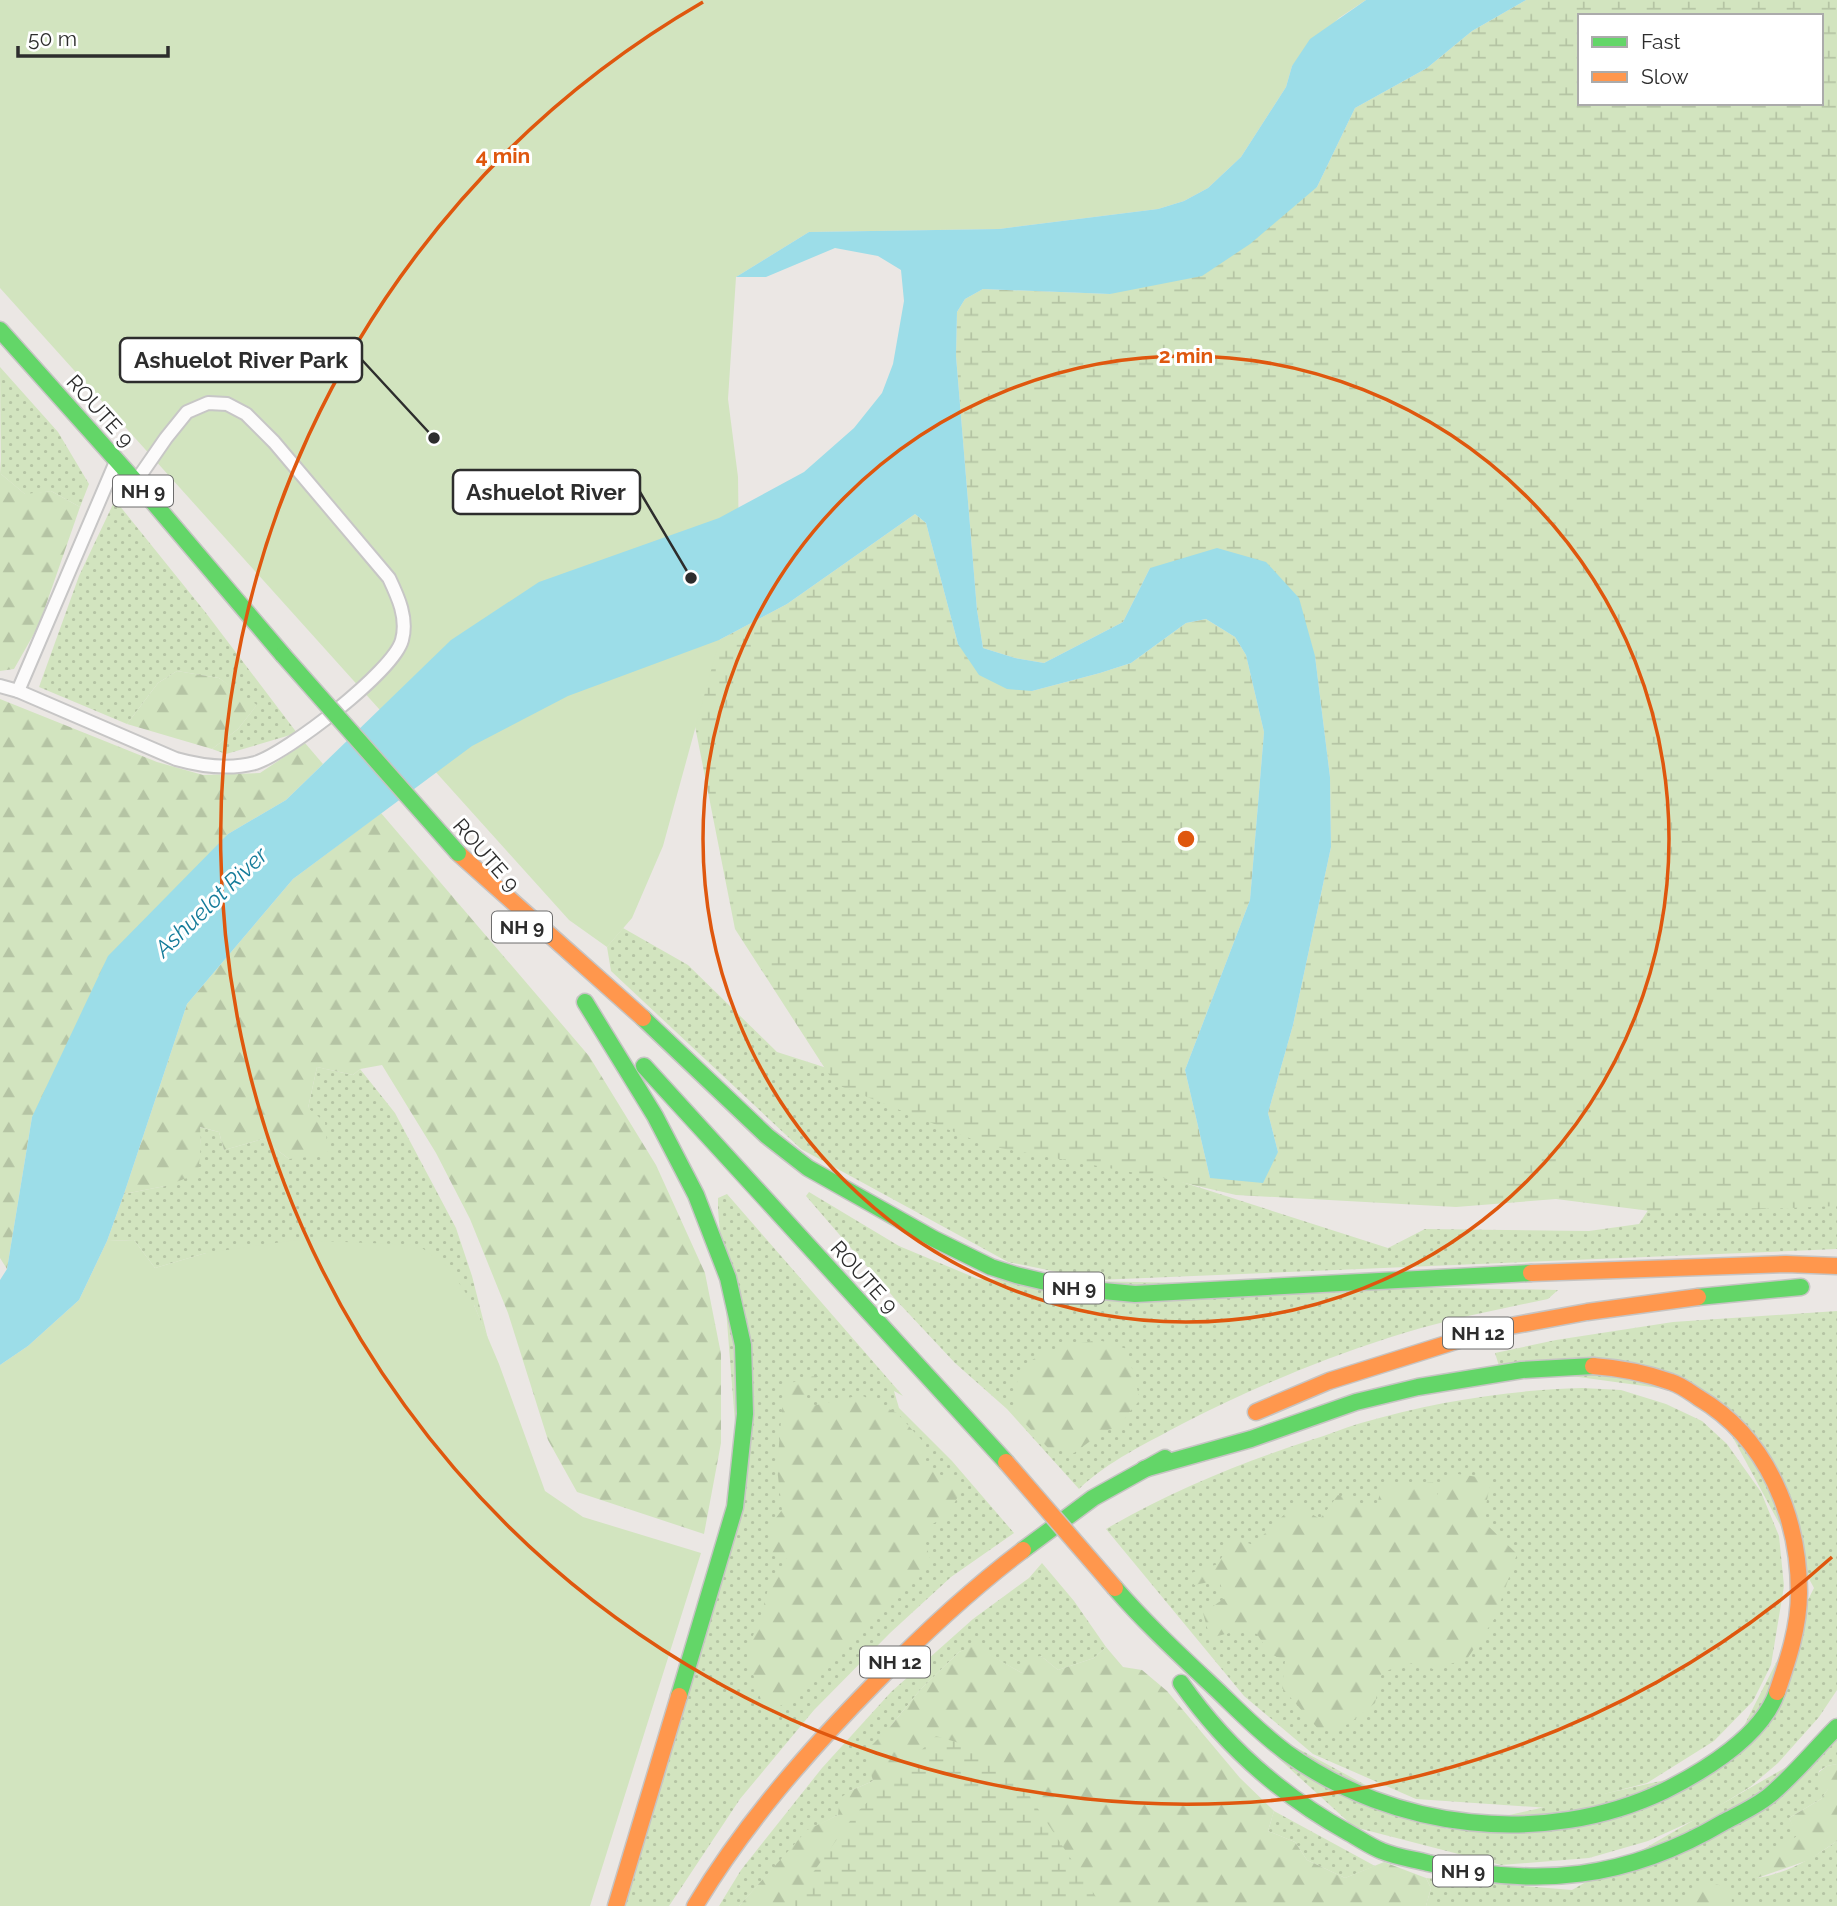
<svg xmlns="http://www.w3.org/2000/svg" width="1837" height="1906" font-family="Raleway,sans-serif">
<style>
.grass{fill:url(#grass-dots)}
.forest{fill:url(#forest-firs)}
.wetland{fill:url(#wetland-marsh);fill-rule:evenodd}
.park{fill:#d2e4bf}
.water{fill:#9cdde8}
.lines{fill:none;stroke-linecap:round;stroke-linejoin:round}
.lane-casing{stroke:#c7c6c6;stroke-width:16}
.fast-casing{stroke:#c6c4c3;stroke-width:19}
.slow-casing{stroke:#c6c4c3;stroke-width:19}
.lane{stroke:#fcfbfb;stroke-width:12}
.fast{stroke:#63d668;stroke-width:16}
.slow{stroke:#ff974d;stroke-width:16}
.fast-bridge-casing{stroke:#c6c4c3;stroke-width:19;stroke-linecap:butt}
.slow-bridge-casing{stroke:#c6c4c3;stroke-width:19;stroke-linecap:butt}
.fast-bridge{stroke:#63d668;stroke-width:16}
.slow-bridge{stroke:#ff974d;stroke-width:16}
.ring{fill:none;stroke:#df570e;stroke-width:3.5}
.labels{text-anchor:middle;stroke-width:6;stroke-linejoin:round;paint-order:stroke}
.shield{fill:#fff;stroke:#6c6c6c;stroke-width:2}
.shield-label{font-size:19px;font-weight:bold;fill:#2d2d2d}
.street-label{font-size:21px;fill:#2d2d2d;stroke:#fff}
.water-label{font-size:23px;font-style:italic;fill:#157c9a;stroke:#fff}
.centre{fill:#df570e;stroke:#fff;stroke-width:3.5}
.ring-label{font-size:21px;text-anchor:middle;font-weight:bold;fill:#df570e;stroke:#fff;stroke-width:6;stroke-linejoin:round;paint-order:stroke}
.leader{fill:none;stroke:#2d2d2d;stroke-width:2.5}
.callout-dot{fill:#2d2d2d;stroke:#fff;stroke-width:2.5}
.callout{fill:#fff;stroke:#2d2d2d;stroke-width:2.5}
.callout-label{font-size:23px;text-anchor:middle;font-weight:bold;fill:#2d2d2d}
</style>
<defs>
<pattern id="grass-dots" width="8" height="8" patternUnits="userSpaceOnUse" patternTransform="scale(1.75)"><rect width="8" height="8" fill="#d2e4bf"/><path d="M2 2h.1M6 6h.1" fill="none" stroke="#b5c4a4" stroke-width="1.8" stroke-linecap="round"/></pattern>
<pattern id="forest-firs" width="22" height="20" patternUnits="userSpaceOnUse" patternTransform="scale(1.75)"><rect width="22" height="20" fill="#d2e4bf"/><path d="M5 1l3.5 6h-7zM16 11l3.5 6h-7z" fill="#b5c4a4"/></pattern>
<pattern id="wetland-marsh" width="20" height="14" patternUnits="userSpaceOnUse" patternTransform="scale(1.75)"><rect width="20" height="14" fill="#d2e4bf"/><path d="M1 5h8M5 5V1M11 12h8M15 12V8" fill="none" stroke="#b5c4a4"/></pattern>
</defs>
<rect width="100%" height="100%" fill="#ebe7e4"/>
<!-- grass -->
<g class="grass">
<path d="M0 367 58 432 89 484 80 507 51 491 26 495 1 474Z"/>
<path d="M115 500 206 613 297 733 226 754 212 749 238 729 256 706 219 678 177 671 158 683 127 724 39 687 79 576Z"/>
<path d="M1837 922V1249L1097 1280 1008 1262 801 1149 611 971 607 947 623 928 688 965 777 1052 1388 1248 1425 1229 1589 1231 1639 1224Z"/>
<path d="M317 1067 353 1075 360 1069 395 1113 456 1228 472 1276 488 1339 474 1305 206 1253 155 1268 134 1240 107 1241 124 1194 165 1186 201 1145 199 1127 219 1132 224 1150 263 1139 289 1159 308 1108Z"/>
<path d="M809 1192 899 1246 978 1279 1558 1290 1548 1299C1494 1310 1440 1321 1388 1338 1317 1361 1248 1390 1182 1424 1147 1443 1108 1461 1079 1489L1007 1409 955 1363 896 1300 806 1196Z"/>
<path d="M727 1194 903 1396 894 1391 899 1408 952 1461 1014 1533 951 1577 890 1633 814 1710 740 1799 669 1906H622L742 1510 718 1209V1198Z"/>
<path d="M1837 1311V1690L1819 1717 1778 1763 1750 1787 1701 1817 1648 1841 1589 1858 1501 1865 1354 1827 1223 1708 1447 1829 1723 1767 1814 1588 1710 1395 1499 1366 1495 1353 1556 1340 1673 1322Z"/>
<path d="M1582 1388 1621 1390 1666 1404 1702 1421 1727 1444 1761 1492 1779 1536 1784 1586 1771 1665 1753 1701 1714 1741 1647 1783 1550 1808 1416 1799 1313 1754 1244 1696 1106 1529C1171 1491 1240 1463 1311 1440 1328 1435 1344 1428 1361 1423 1433 1402 1508 1390 1582 1388Z"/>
<path d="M1042 1563 1074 1601 1106 1647 1094 1658 1058 1670 1041 1656 1022 1673 989 1655 978 1645 959 1652 920 1690 890 1727 872 1774 873 1781 850 1791 838 1815 807 1831 739 1906H719L741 1870 822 1768 891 1692 973 1619 1029 1578Z"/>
<path d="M1837 1738V1764L1827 1766 1819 1771 1818 1778 1829 1788 1821 1799 1789 1818 1798 1835 1757 1878C1786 1874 1813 1858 1837 1841V1906H1426L1431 1888 1426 1878 1572 1890Z"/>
<path d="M1274 1811 1375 1866 1345 1878 1307 1860 1295 1842 1268 1831Z"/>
</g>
<!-- forest -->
<g class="forest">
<path d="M0 459 1 474 25 494 51 491 80 507 39 625 14 669 0 671Z"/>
<path d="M177 671 219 678 257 705 238 729 212 749 127 724 158 683Z"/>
<path d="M0 699 157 762 203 775 260 773 305 743 323 764 286 800 228 834 32 1117 7 1269 0 1258Z"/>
<path d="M381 813 589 1056 656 1165 705 1273 721 1354V1443L704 1534 577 1492 548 1440 508 1313 470 1219 436 1153 382 1065 360 1069 353 1075 317 1067 308 1108 325 1122 328 1155 289 1159 263 1139 224 1150 219 1132 200 1127 201 1145 198 1174 165 1186 124 1194 187 1004 293 879Z"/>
<path d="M1099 1340 1127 1349 1140 1400 1126 1416 1122 1426 1104 1431 1074 1453 1049 1449 1017 1415C1017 1407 1015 1395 1016 1387 1023 1349 1068 1345 1099 1340Z"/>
<path d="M818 1376 804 1392 812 1406 861 1395 897 1413 926 1445 922 1460C930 1473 943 1477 958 1479L962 1488C955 1503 948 1518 932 1524L926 1543 931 1565 784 1704 767 1712 761 1700 746 1651 760 1620 771 1577 790 1564 785 1557 771 1554 769 1527 782 1510 777 1468 784 1386 806 1377Z"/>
<path d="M1451 1473 1491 1479 1483 1521 1517 1554 1495 1618 1467 1659 1433 1669 1416 1662 1382 1672 1375 1703 1349 1724 1320 1731 1282 1688 1285 1660 1270 1654 1257 1634 1241 1630 1210 1638 1203 1613 1225 1598 1219 1580 1194 1585 1191 1573 1218 1564 1233 1537 1253 1545 1295 1504 1320 1519 1338 1495 1376 1509 1382 1485 1433 1482 1437 1495Z"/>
<path d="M978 1644 990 1655 1022 1673 1025 1658 1041 1656 1058 1670 1094 1658 1106 1647 1123 1667 1142 1670 1167 1691 1240 1778 1274 1811 1268 1831 1295 1842 1307 1860 1345 1878 1384 1862 1426 1878 1431 1888 1426 1906H739L807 1830 838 1815 840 1798 850 1791 873 1781 865 1752 890 1727 920 1690 959 1652Z"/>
<path d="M1837 1764V1841L1809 1860 1757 1878 1763 1858 1797 1836 1789 1818 1821 1799 1828 1789 1817 1779 1819 1772 1827 1766Z"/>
<path d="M1707 1882 1731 1888 1732 1906H1676Z"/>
</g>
<!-- wetland -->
<g class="wetland">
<path d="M1526 0H1837V1206L1666 1213 1556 1199 1456 1207 1236 1195 1163 1178 989 1146 835 1084 735 929 681 655 719 640 787 604 915 514 926 523 958 644 1032 691 1100 673 1131 663 1186 623 1206 619 1235 637 1246 655 1264 732 1250 900 1185 1070 1210 1178 1278 1152 1268 1113 1293 1025 1331 847 1330 777 1315 656 1150 568 1123 622 1044 663 1015 658 983 648 977 610 956 356 957 312 965 299 983 289 1110 294 1317 187 1355 108 1427 68 1472 31ZM1580 16H1821V103H1580Z"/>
<path d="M936 1736 969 1746 1023 1786 1102 1906H789L855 1814Z"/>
</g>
<!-- park -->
<g class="park">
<path d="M0 0H1366L1339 18 1292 66 1286 87 1241 157 1208 188 1184 201 1158 209 999 229 809 232 736 277 728 399 738 477 739 550 723 627 663 846 632 918 607 947 569 920 0 288Z"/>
<path d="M134 1240 155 1268 206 1253 296 1240 418 1245 448 1267 474 1305 499 1364 545 1491 583 1517 701 1553 590 1906H0V1365L28 1346 79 1300 107 1241Z"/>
</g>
<!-- water -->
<path class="water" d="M1366 0H1526L1472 31 1427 68 1355 108 1317 187 1250 244 1202 276 1110 294 983 289 965 299 957 312 956 356 977 610 983 648 1015 658 1044 663 1123 622 1150 568 1217 548 1266 562 1299 598 1315 656 1330 777 1331 847 1293 1025 1268 1113 1278 1152 1263 1183 1210 1178 1185 1070 1250 900 1264 732 1246 655 1235 637 1206 619 1186 623 1131 663 1100 673 1032 691 1007 689 979 675 958 644 926 523 915 514 787 604 719 640 568 696 472 746 293 879 187 1004 124 1194 107 1241 79 1300 28 1346 0 1365V1280L7 1269 32 1117 108 956 228 834 286 800 451 640 539 582 719 518 804 472 854 428 882 393 893 364 904 301 901 270 878 256 835 248 766 277H736L809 232 999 229 1158 209 1184 201 1208 188 1241 157 1286 87 1292 66 1310 39Z"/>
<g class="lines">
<!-- lane casing -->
<g class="lane-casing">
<g id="lane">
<path d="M0 686 18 691 176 759C201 766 229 770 255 763 287 753 394 671 402 640 408 618 398 597 389 578L274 442 246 414 227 404 208 403 187 412 166 438 139 477"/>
<path d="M18 691 115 464"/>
</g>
</g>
<!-- fast casing -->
<g class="fast-casing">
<g id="fast">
<path d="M0 330 136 482 283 655"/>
<path d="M585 1002 655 1116 696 1195 728 1278 743 1345 745 1414 735 1507 679 1696"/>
<path d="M643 1018 767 1136 808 1168 934 1239 991 1267 1016 1275 1071 1288 1135 1294 1531 1273"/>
<path d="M644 1066 1006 1462"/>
<path d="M1698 1297 1801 1287"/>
<path d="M1144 1469 1251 1439 1356 1402 1418 1387 1522 1370 1593 1366"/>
<path d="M1023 1550 1093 1498 1165 1458"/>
<path d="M1115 1588C1146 1624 1181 1656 1216 1689 1239 1711 1261 1734 1287 1753 1393 1830 1544 1848 1664 1791 1704 1771 1762 1736 1777 1692"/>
<path d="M1181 1683C1225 1746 1282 1796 1349 1833 1360 1839 1371 1847 1382 1851 1396 1857 1413 1859 1428 1863 1537 1889 1628 1879 1724 1822 1739 1814 1757 1806 1770 1795 1794 1775 1815 1749 1837 1727"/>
</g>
</g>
<!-- slow casing -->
<g class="slow-casing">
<g id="slow">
<path d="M458 853 643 1018"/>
<path d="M1531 1273 1786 1264 1837 1266"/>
<path d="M1593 1366C1620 1368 1646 1373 1671 1382 1681 1385 1690 1392 1699 1398 1767 1438 1799 1517 1799 1593 1799 1627 1788 1660 1777 1692"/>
<path d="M1256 1412 1329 1381 1494 1329 1587 1312 1698 1297"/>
<path d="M616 1906 679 1696"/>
<path d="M695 1906C744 1824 809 1750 876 1682 923 1634 970 1590 1023 1550"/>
</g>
</g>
<!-- lane -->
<use href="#lane" class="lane"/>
<!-- fast -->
<use href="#fast" class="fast"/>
<!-- slow -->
<use href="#slow" class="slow"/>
<!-- fast-bridge casing -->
<g class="fast-bridge-casing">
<path id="fast-bridge" d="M283 655 458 853"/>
</g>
<!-- slow-bridge casing -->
<g class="slow-bridge-casing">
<path id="slow-bridge" d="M1006 1462 1115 1588"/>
</g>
<!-- fast-bridge -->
<use href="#fast-bridge" class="fast-bridge"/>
<!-- slow-bridge -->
<use href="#slow-bridge" class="slow-bridge"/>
</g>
<!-- distance rings -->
<g class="ring">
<circle cx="1186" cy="839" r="483"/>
<path d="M1832 1557A966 966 0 1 1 703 2"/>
</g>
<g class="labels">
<!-- shield labels -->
<g class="shield">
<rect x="113" y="475.5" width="60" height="31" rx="5"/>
<rect x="492" y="911.5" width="60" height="31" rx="5"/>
<rect x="1044" y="1272.5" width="60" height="31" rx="5"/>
<rect x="1443" y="1317.5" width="70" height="31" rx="5"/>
<rect x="860" y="1646.5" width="70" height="31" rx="5"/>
<rect x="1433" y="1855.5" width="60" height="31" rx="5"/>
</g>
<g class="shield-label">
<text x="143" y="498">NH 9</text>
<text x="522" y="934">NH 9</text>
<text x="1074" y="1295">NH 9</text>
<text x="1478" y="1340">NH 12</text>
<text x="895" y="1669">NH 12</text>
<text x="1463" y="1878">NH 9</text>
</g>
<!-- street labels -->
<g class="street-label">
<text transform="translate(100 411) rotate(48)" y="7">ROUTE 9</text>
<text transform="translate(486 855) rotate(49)" y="7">ROUTE 9</text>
<text transform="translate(864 1277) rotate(48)" y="7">ROUTE 9</text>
</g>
<!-- water labels -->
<g class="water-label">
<text transform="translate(211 902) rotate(-44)" y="8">Ashuelot River</text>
</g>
</g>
<circle cx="1186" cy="839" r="10" class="centre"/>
<g class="ring-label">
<text x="503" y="163">4 min</text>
<text x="1186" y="363">2 min</text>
</g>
<!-- callouts -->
<path class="leader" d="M434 438L362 360M691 578L640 492"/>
<g class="callout-dot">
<circle cx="434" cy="438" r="7"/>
<circle cx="691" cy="578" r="7"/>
</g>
<g class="callout">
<rect x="120" y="338" width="242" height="44" rx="7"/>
<rect x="453" y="470" width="187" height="44" rx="7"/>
</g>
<g class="callout-label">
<text x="241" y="368">Ashuelot River Park</text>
<text x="546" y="500">Ashuelot River</text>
</g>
<!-- legend -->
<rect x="1578" y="14" width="245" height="91" fill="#ffffff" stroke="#ababab" stroke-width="2"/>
<rect x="1592" y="37" width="35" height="10" fill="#63d668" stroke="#ababab" stroke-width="2"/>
<text x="1641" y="49" font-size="21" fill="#2d2d2d">Fast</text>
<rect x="1592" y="72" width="35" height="10" fill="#ff974d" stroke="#ababab" stroke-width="2"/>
<text x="1641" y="84" font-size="21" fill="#2d2d2d">Slow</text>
<!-- scale -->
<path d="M18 46v10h150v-10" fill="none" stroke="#2d2d2d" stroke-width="3.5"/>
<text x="28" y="46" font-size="21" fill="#2d2d2d" stroke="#ffffff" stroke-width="5" paint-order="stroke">50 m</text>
</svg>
